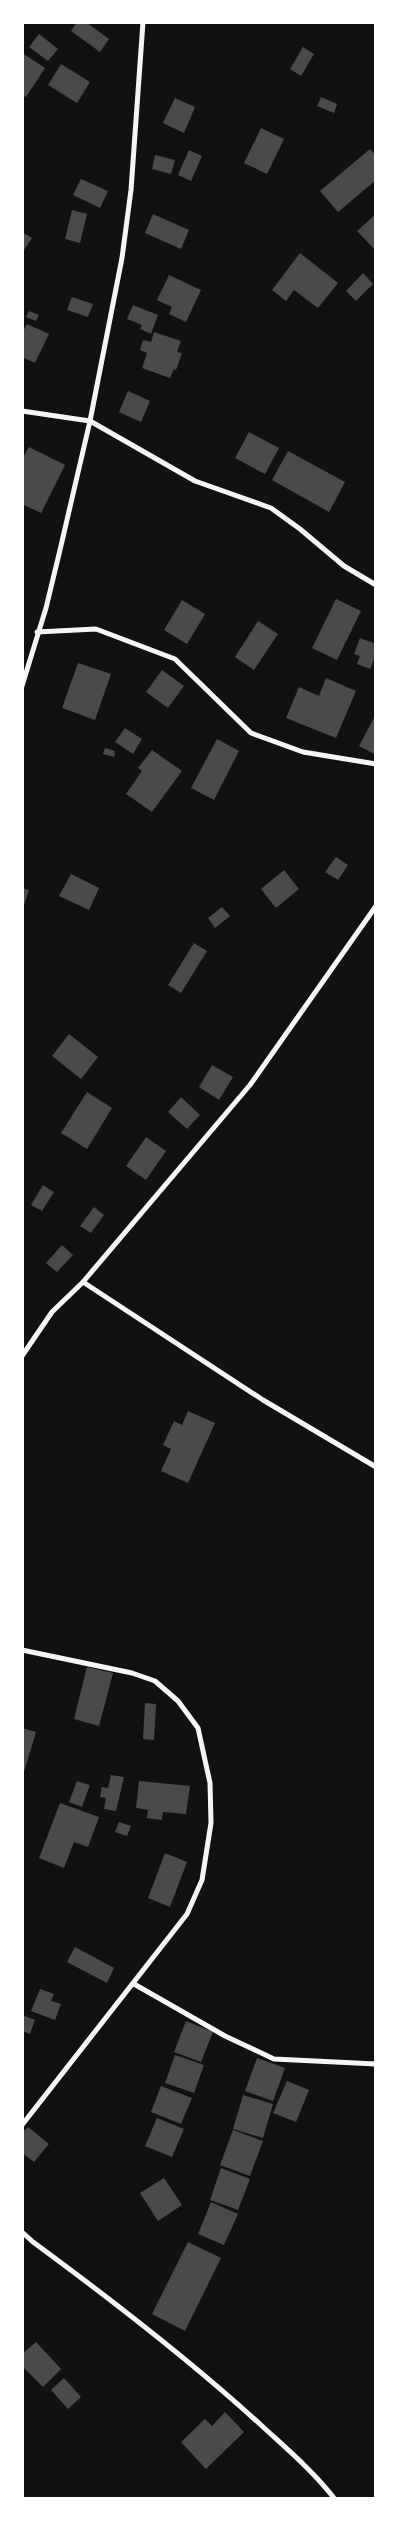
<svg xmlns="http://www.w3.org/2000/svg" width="398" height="2521" font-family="Roboto,sans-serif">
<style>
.building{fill:#4a4a4a}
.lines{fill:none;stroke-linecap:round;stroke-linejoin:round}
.minor{stroke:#f5f5f5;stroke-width:5}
</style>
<rect width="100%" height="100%" fill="#111"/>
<!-- building -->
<g class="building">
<path d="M77 22H86L109 39 100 52 71 31Z"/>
<path d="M39 34 58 49 48 61 29 47Z"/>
<path d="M303 47 314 54 301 76 290 69Z"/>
<path d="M22 53 45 68 26 97 22 95Z"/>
<path d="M61 64 90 82 77 103 48 85Z"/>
<path d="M321 97 337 104 334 113 317 106Z"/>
<path d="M175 98 195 107 184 133 163 123Z"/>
<path d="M261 128 284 139 267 174 244 163Z"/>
<path d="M370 149 376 156V180L338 212 320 191Z"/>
<path d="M189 150 202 156 191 181 178 175Z"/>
<path d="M155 155 175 160 171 174 152 169Z"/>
<path d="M81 179 108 191 100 208 73 195Z"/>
<path d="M72 210 87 214 80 243 65 239Z"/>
<path d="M153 214 189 230 181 249 145 233Z"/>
<path d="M376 214V251L357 231Z"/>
<path d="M22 232 32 238 22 253Z"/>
<path d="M300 253 338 283 318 308 294 290 286 301 272 290Z"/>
<path d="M363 273 373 284 356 301 346 291Z"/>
<path d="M169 275 201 290 186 322 169 314 172 307 157 300Z"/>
<path d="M72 297 93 304 88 317 67 310Z"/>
<path d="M133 305 158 315 151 334 140 329 142 325 127 319Z"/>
<path d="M29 311 39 315 36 321 26 317Z"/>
<path d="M27 324 49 334 35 363 22 357V333Z"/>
<path d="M154 332 181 341 177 352 182 353 176 370 174 369 170 378 142 368 147 353 140 350 143 340 151 342Z"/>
<path d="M128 391 150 401 141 422 119 412Z"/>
<path d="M249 432 279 448 265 474 235 458Z"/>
<path d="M29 447 65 465 41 513 22 504V459Z"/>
<path d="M288 451 345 482 329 512 272 480Z"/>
<path d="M336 599 361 611 337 660 312 648Z"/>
<path d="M182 600 205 614 187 644 164 630Z"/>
<path d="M258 621 278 634 254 670 235 657Z"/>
<path d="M360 638 376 644V655L370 669 357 664 360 656 354 654Z"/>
<path d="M78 663 111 674 95 720 62 708Z"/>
<path d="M162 670 184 686 168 708 146 692Z"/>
<path d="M326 678 356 691 336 738 286 718 299 687 319 696Z"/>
<path d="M376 714V755L359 746Z"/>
<path d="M125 728 142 739 133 754 115 742Z"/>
<path d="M217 739 239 751 214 800 191 788Z"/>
<path d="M105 748 115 751 114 757 103 754Z"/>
<path d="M152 750 182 771 152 812 126 794 142 771 138 768Z"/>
<path d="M336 857 348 865 338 880 325 872Z"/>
<path d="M284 870 299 889 276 908 261 889Z"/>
<path d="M71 874 99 888 89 910 59 896Z"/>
<path d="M22 888 29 890 23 908H22Z"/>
<path d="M222 907 230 916 215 928 208 918Z"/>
<path d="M194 943 207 951 181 993 168 985Z"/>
<path d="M69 1034 98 1057 81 1079 52 1056Z"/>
<path d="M212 1065 233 1077 219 1100 199 1087Z"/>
<path d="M87 1092 112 1108 87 1149 61 1133Z"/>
<path d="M181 1097 200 1115 187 1129 168 1112Z"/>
<path d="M146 1137 166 1151 146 1180 126 1166Z"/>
<path d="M43 1185 54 1192 42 1211 31 1205Z"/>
<path d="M94 1207 104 1215 91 1233 80 1226Z"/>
<path d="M62 1245 73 1255 57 1272 46 1263Z"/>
<path d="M188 1411 215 1423 188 1483 161 1471 171 1449 163 1445 174 1421 182 1425Z"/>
<path d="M87 1667 113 1673 99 1726 74 1719Z"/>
<path d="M145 1703 156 1704 154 1740 143 1739Z"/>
<path d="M22 1728 36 1732 23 1775 22 1774Z"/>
<path d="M111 1775 124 1777 116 1811 104 1809 106 1798 100 1797 102 1787 108 1788Z"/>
<path d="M77 1781 90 1785 82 1807 69 1802Z"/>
<path d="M139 1781 190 1786 186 1814 163 1812 162 1820 147 1818 148 1810 136 1808Z"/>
<path d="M60 1803 99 1817 88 1847 74 1842 64 1868 39 1858Z"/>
<path d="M119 1822 131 1826 127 1836 115 1832Z"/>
<path d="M165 1853 187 1862 170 1907 148 1898Z"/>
<path d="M75 1947 114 1968 107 1983 67 1962Z"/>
<path d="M40 1989 54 1994 51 2001 61 2004 55 2020 31 2011Z"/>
<path d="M22 2015 35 2020 30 2034 22 2031Z"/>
<path d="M186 2021 213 2032 201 2062 174 2052Z"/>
<path d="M175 2055 204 2065 194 2093 165 2083Z"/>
<path d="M257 2058 285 2068 273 2101 245 2091Z"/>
<path d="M287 2081 309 2090 296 2122 273 2113Z"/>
<path d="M161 2086 192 2098 181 2124 151 2112Z"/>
<path d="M243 2095 273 2104 263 2138 233 2129Z"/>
<path d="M157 2118 184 2129 172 2157 145 2146Z"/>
<path d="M28 2127 49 2144 34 2162 22 2153V2133Z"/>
<path d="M233 2130 263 2141 250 2176 220 2165Z"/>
<path d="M221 2168 250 2179 238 2210 210 2200Z"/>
<path d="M164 2178 182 2205 158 2221 140 2193Z"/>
<path d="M211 2202 238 2214 224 2245 198 2234Z"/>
<path d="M188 2242 221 2258 185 2331 152 2314Z"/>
<path d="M36 2342 61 2369 43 2387 22 2366V2354Z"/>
<path d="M64 2378 81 2397 68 2409 51 2390Z"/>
<path d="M225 2412 244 2432 206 2469 181 2442 205 2419 212 2426Z"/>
</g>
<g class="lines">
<!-- minor -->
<g class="minor">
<path d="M22 411 90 421 195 481 271 508 300 529 344 566 376 585"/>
<path d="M37 632 96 629 175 659 251 733 303 752 376 764"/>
<path d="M22 686 46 608 60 550 90 421 122 258 131 190 143 22"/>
<path d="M83 1282 263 1400 376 1467"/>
<path d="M22 1356 52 1312 83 1282 250 1085 376 906"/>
<path d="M22 1650 132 1673 155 1681 178 1701 198 1728 210 1783 211 1823 202 1880 187 1914 22 2125"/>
<path d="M134 1984 225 2036 274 2059 376 2064"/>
<path d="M22 2232 33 2242C112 2300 190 2360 262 2426 287 2449 313 2471 334 2498"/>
</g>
</g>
<!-- border -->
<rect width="398" height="2521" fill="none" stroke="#ffffff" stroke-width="48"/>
</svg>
